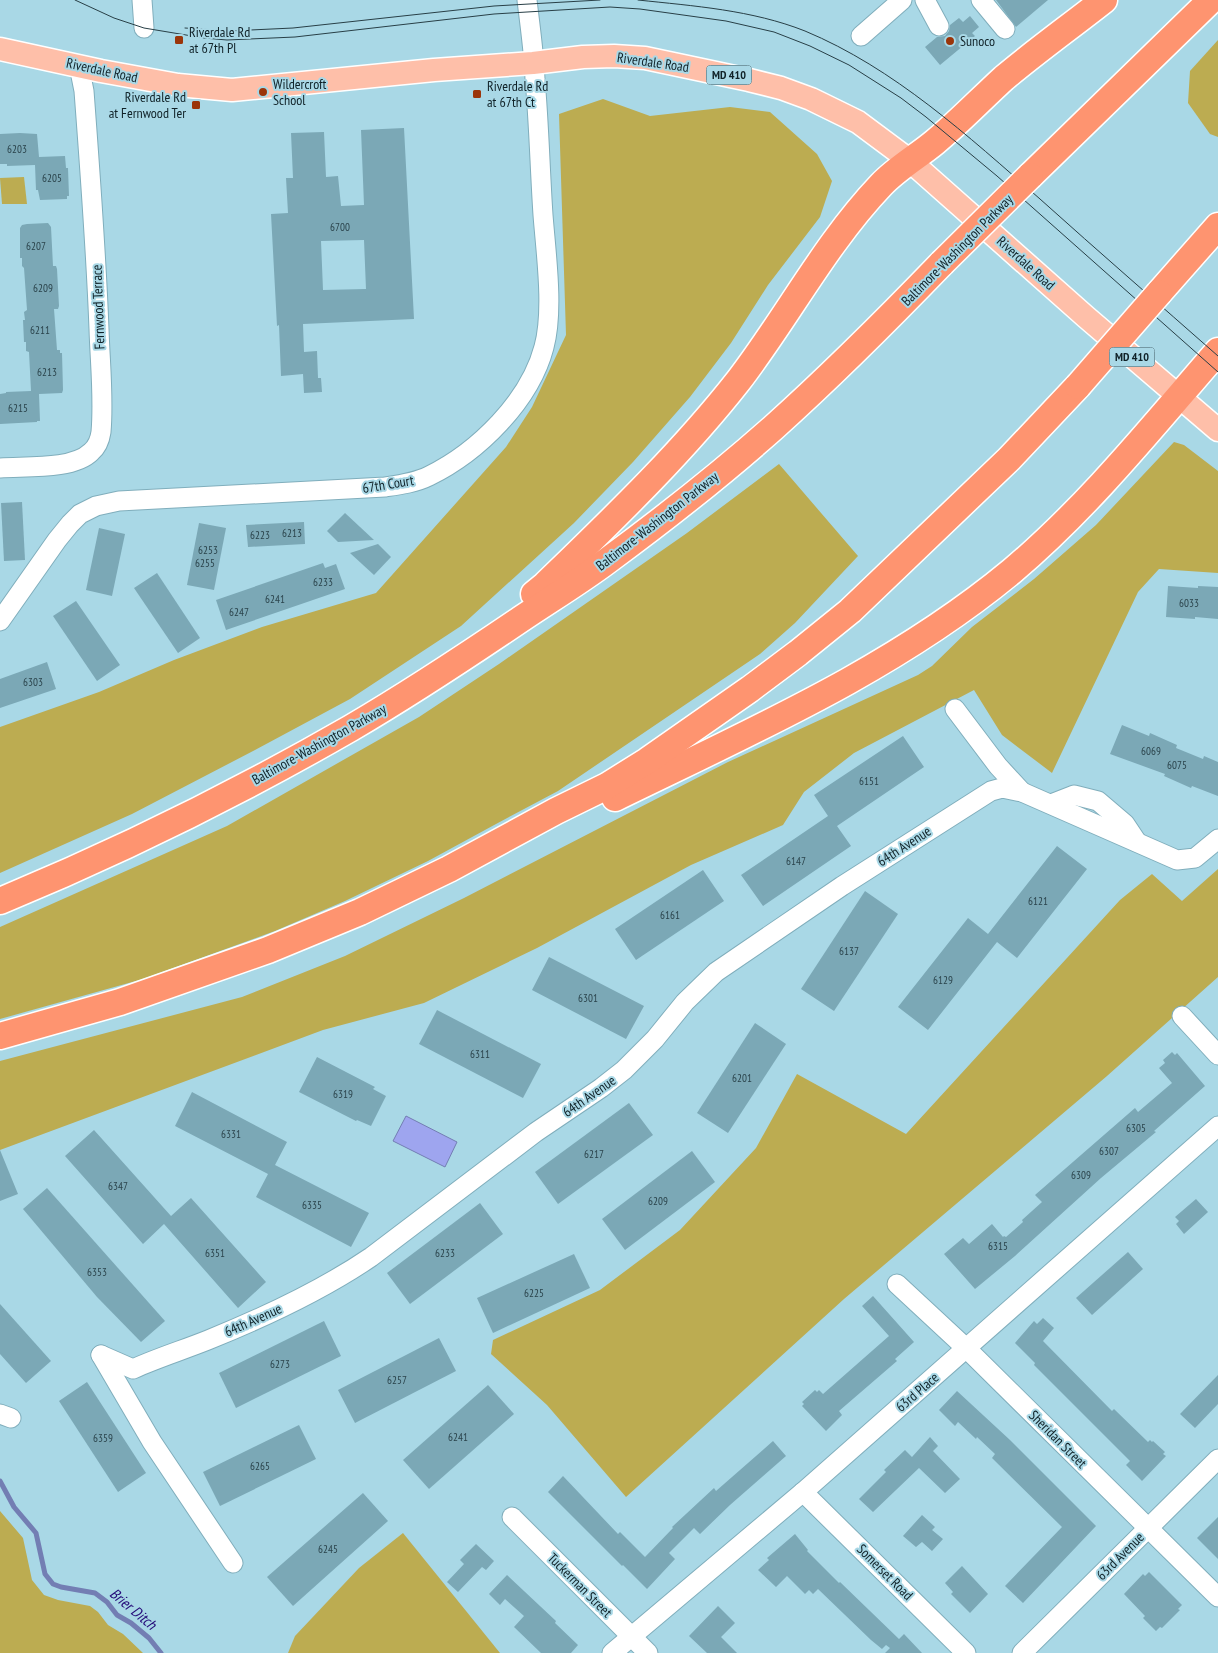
<svg xmlns="http://www.w3.org/2000/svg" width="1218" height="1653" font-family="'PT Sans Narrow',sans-serif">
<style>
.green{fill:#bcac51}
.water{fill:#9ea5ef;stroke:#737eb3}
.lines{fill:none;stroke-linecap:round;stroke-linejoin:round}
.stream{stroke:#737eb3;stroke-width:5}
.building{fill:#7ba8b6;fill-rule:evenodd}
.minor-casing{stroke:#80aebc;stroke-width:21}
.major-casing{stroke:#fff;stroke-width:25}
.highway-casing{stroke:#fff;stroke-width:29}
.minor{stroke:#fff;stroke-width:19}
.major{stroke:#febfa9;stroke-width:22}
.highway{stroke:#fe9470;stroke-width:26}
.tram{stroke:#283f46;stroke-width:1}
.highway-bridge-casing{stroke:#fff;stroke-width:29;stroke-linecap:butt}
.highway-bridge{stroke:#fe9470;stroke-width:26}
.poi-dot{fill:#9b350a;stroke:#a9d8e6;stroke-width:2}
.labels{text-anchor:middle;stroke-width:4;stroke-linejoin:round;paint-order:stroke}
.number-label{font-size:11px;fill:#2b444c}
.shield{fill:#a9d8e6;stroke:#3e5961;stroke-width:1}
.shield-label{font-size:12px;font-weight:bold;fill:#102228}
.poi-label{font-size:14px;fill:#102228;stroke:#a9d8e6;text-anchor:start}
.street-label{font-size:14px;fill:#102228;stroke:#a9d8e6}
.water-label{font-size:15px;font-style:italic;fill:#240a79;stroke:#a9d8e6}
</style>
<rect width="100%" height="100%" fill="#a9d8e6"/>
<!-- green -->
<g class="green">
<path d="M1218 40V137L1210 134 1188 103 1190 71Z"/>
<path d="M603 99 650 116 730 107 770 112 817 154 832 181 820 217 768 285 731 343 690 397 633 462 574 523 461 626 350 699 255 750 132 814 0 873V727L99 692 174 660 262 627 376 593 506 447 532 407 566 335 559 114Z"/>
<path d="M24 177 27 204H2L0 178Z"/>
<path d="M1174 442 1184 445 1218 471V573L1159 569 1138 592 1052 773 1002 735 974 690 854 753 804 792 783 825 691 865 537 948 424 1003 323 1030 0 1150V1061L242 997 345 956 464 898 728 762 918 675 932 666 972 627 1034 579 1096 525Z"/>
<path d="M779 464 858 556 795 623 760 654 558 791 496 824 428 861 345 901 275 931 143 979 0 1019V927L227 826 419 717 499 664 687 533Z"/>
<path d="M1218 869V977L1107 1076 844 1299 626 1497 547 1405 491 1354 493 1340 600 1290 680 1230 756 1148 797 1074 906 1134 1120 900 1152 874 1182 901Z"/>
<path d="M0 1511 23 1538 32 1580 44 1595 58 1600 90 1606 98 1612 108 1625 123 1634 143 1653H0Z"/>
<path d="M403 1533 500 1653H288L295 1636 359 1568Z"/>
</g>
<!-- water -->
<path class="water" d="M406 1116 457 1142 445 1167 393 1141Z"/>
<g class="lines">
<!-- stream -->
<path class="stream" d="M0 1481 14 1507 36 1533 45 1574 53 1584 61 1587 95 1593 107 1602 117 1615 131 1623 149 1638 161 1653"/>
</g>
<!-- building -->
<g class="building">
<path d="M996 0H1048L1016 27Z"/>
<path d="M970 16 979 27 972 33 975 36 940 65 925 47 937 37 945 36 949 31 950 25 959 18 963 22Z"/>
<path d="M404 128 414 319 303 324 304 352 317 351 318 378H321L322 392 304 393 303 374 281 376 279 325 277 326 271 214 288 213 286 178H293L291 133 324 132 326 177 338 176 341 206 364 205 361 130ZM364 240 366 289 323 290 321 241Z"/>
<path d="M20 133 37 134 39 157 65 156 66 168H68L69 196H67V199L40 200 38 190H36L35 165 7 166V164H0V134Z"/>
<path d="M48 223 51 227 53 266H56L57 269 59 306 58 309H54L57 350H60V353H62L63 390 62 393 39 394 40 421H37V422L0 424V394L6 393V392L31 391 29 352 26 351V342H24L23 320H25L24 312 27 310 24 268 22 266V258H20V228L22 225 27 224Z"/>
<path d="M22 502 25 560 4 561 1 503Z"/>
<path d="M345 513 374 540 338 542 327 531Z"/>
<path d="M304 522 305 544 248 547 246 525Z"/>
<path d="M199 523 226 528 214 590 187 585Z"/>
<path d="M99 528 125 534 112 596 86 590Z"/>
<path d="M378 544 391 557 374 575 350 553Z"/>
<path d="M323 563 325 568 336 564 345 589 226 630 216 600Z"/>
<path d="M157 573 200 638 178 653 134 588Z"/>
<path d="M1168 586 1198 588V586L1218 587V619L1195 617V619L1166 617Z"/>
<path d="M76 601 120 665 97 681 53 616Z"/>
<path d="M47 662 56 689 0 708V679Z"/>
<path d="M1122 725 1149 736 1150 733 1177 745 1176 748 1203 759 1204 756 1218 762V796L1192 786 1191 788 1164 776 1165 774 1110 754Z"/>
<path d="M903 736 924 767 837 826 851 846 763 906 741 875 828 816 814 795Z"/>
<path d="M1057 846 1087 869 1017 958 997 942 928 1030 898 1007 968 918 988 934Z"/>
<path d="M703 870 724 901 636 960 615 929Z"/>
<path d="M865 891 898 914 834 1011 801 989Z"/>
<path d="M549 957 644 1006 626 1039 532 990Z"/>
<path d="M437 1010 541 1064 523 1098 419 1044Z"/>
<path d="M755 1023 786 1044 728 1133 697 1113Z"/>
<path d="M1172 1052 1175 1055 1177 1053 1205 1086 1154 1131 1156 1132 1101 1178 1015 1256 975 1289 944 1254 963 1238 969 1244 992 1224 1003 1237 1004 1236 1006 1237 1023 1222 1022 1220 1042 1202 1035 1195 1135 1108 1138 1112 1172 1083 1159 1068 1165 1063 1163 1060Z"/>
<path d="M317 1057 375 1087 373 1089 386 1096 371 1126 357 1120 356 1121 299 1092Z"/>
<path d="M192 1092 287 1142 275 1165 369 1213 351 1247 256 1197 268 1174 175 1126Z"/>
<path d="M629 1103 653 1135 558 1204 535 1172Z"/>
<path d="M94 1130 171 1216 191 1198 266 1282 238 1308 164 1224 143 1244 65 1156Z"/>
<path d="M0 1150 18 1194 0 1201Z"/>
<path d="M692 1151 715 1182 625 1250 602 1219Z"/>
<path d="M47 1188 165 1321 141 1342 97 1297 23 1209Z"/>
<path d="M1196 1199 1208 1212 1184 1234 1176 1224 1179 1221 1175 1217Z"/>
<path d="M480 1203 503 1234 410 1304 387 1273Z"/>
<path d="M1128 1252 1143 1269 1092 1315 1076 1298Z"/>
<path d="M574 1254 590 1288 493 1333 477 1298Z"/>
<path d="M873 1296 914 1342 895 1359 897 1361 839 1411 842 1415 826 1431 802 1406 804 1404 802 1402 815 1390 817 1392 819 1390 823 1394 889 1336 862 1306Z"/>
<path d="M0 1304 51 1361 26 1383 0 1354Z"/>
<path d="M1043 1318 1054 1328 1043 1341 1112 1411 1114 1409 1148 1442 1150 1440 1152 1442 1153 1441 1165 1452 1163 1454 1166 1456 1142 1481 1126 1465 1130 1461 1034 1365 1035 1363 1015 1343 1034 1321 1037 1324Z"/>
<path d="M324 1321 341 1356 236 1408 219 1373Z"/>
<path d="M439 1338 456 1371 355 1423 338 1390Z"/>
<path d="M1218 1375V1404L1195 1428 1180 1414Z"/>
<path d="M87 1382 146 1473 118 1492 59 1401Z"/>
<path d="M488 1385 514 1414 429 1489 403 1460Z"/>
<path d="M957 1391 1010 1440 1096 1526 1023 1603 1005 1586 1062 1527 992 1458 995 1454 977 1437 976 1439 958 1422 955 1426 939 1410Z"/>
<path d="M299 1425 316 1459 220 1506 203 1472Z"/>
<path d="M930 1437 938 1446 933 1451 960 1479 945 1493 919 1468 873 1512 859 1499 886 1472 884 1470 905 1450 912 1457Z"/>
<path d="M773 1441 786 1456 730 1505 700 1534 694 1528 669 1553 675 1559 647 1589 623 1565 622 1566 548 1492 563 1476 618 1534 620 1532 645 1557 673 1528 672 1527 714 1488 716 1491Z"/>
<path d="M363 1493 388 1521 293 1606 267 1577Z"/>
<path d="M922 1515 935 1527 932 1530 943 1539 932 1551 922 1542 916 1547 903 1536Z"/>
<path d="M1218 1517V1559L1197 1538Z"/>
<path d="M795 1534 808 1550 807 1551 839 1583 840 1582 899 1639 904 1634 922 1653H885L890 1648 886 1645 882 1649 871 1640 818 1589 813 1594 809 1590 805 1594 787 1576 776 1587 758 1570 769 1560 767 1558Z"/>
<path d="M476 1544 494 1561 486 1570 482 1567 458 1592 447 1582 464 1564 460 1560Z"/>
<path d="M962 1566 988 1594 970 1613 951 1594 953 1592 945 1583Z"/>
<path d="M1149 1572 1182 1605 1178 1609 1180 1610 1162 1628 1160 1627 1156 1631 1143 1618 1145 1616 1124 1594 1143 1574 1145 1576Z"/>
<path d="M507 1575 556 1621 555 1623 578 1645 571 1653H541L514 1627 524 1616 505 1599 500 1605 489 1594Z"/>
<path d="M718 1606 735 1623 721 1637 737 1653H707L689 1636Z"/>
</g>
<g class="lines">
<!-- minor casing -->
<g class="minor-casing">
<g id="minor">
<path d="M142 0 144 28"/>
<path d="M925 0 939 26"/>
<path d="M981 0 1005 29"/>
<path d="M861 36 902 0"/>
<path d="M0 468C25 466 73 470 91 452 97 447 100 439 101 432 104 398 100 363 99 329 96 250 90 170 84 91L79 66"/>
<path d="M0 621 57 540 70 524 80 514 96 506 119 501 385 487C399 485 415 483 429 476 478 452 530 401 544 347 554 310 546 254 543 215 540 170 539 124 535 79 534 53 530 26 527 0"/>
<path d="M955 709 998 766 1022 792"/>
<path d="M1051 804 1074 795 1098 801 1125 824 1137 842"/>
<path d="M1182 1016 1218 1055"/>
<path d="M897 1284 967 1349 1218 1597"/>
<path d="M101 1355 133 1369C157 1358 183 1350 208 1340 265 1317 321 1291 371 1257L536 1132 601 1088 624 1070 655 1039 685 1002 716 972 842 886 991 791 1002 788 1022 792 1177 860 1195 858 1218 839"/>
<path d="M101 1355 152 1442 233 1563"/>
<path d="M0 1414 11 1418"/>
<path d="M803 1492 966 1653"/>
<path d="M512 1517 648 1653"/>
<path d="M612 1653 803 1492 1218 1126"/>
<path d="M1022 1653 1218 1459"/>
</g>
</g>
<!-- major casing -->
<g class="major-casing">
<path id="major" d="M0 49 101 71 178 85 232 90 434 70 533 63 583 57 614 56 645 58 749 80 781 88 811 99 858 122 909 160 1086 317 1218 430"/>
</g>
<!-- highway casing -->
<g class="highway-casing">
<g id="highway">
<path d="M1030 176 1211 0"/>
<path d="M1159 293 1218 226"/>
<path d="M534 594 545 585C613 519 681 454 739 380 788 316 825 244 881 185 897 168 917 157 935 142 959 122 981 99 1004 78 1036 51 1071 26 1104 0"/>
<path d="M615 798C752 731 894 669 1012 571 1089 506 1152 427 1218 351"/>
<path d="M0 901C121 851 238 793 351 728 409 694 465 657 521 619 549 600 579 582 607 561 664 519 720 475 773 428 832 375 887 320 942 263"/>
<path d="M0 1036 120 1002 268 950 360 912 449 869 556 811 607 786 647 761 750 689 798 653 850 611 1009 459 1078 386"/>
</g>
</g>
<!-- minor -->
<use href="#minor" class="minor"/>
<!-- major -->
<use href="#major" class="major"/>
<!-- highway -->
<use href="#highway" class="highway"/>
<!-- tram -->
<g class="tram">
<path d="M75 0 114 18 144 28 204 38 227 40 295 37 494 14 610 7 640 9 726 21 774 32 810 46 849 65 901 98 926 117 997 176 1218 372"/>
<path d="M638 0C694 6 752 10 805 31 894 68 968 136 1040 199 1099 252 1159 304 1218 356"/>
<path d="M185 28 229 31 293 28 494 6 600 0"/>
</g>
<!-- highway-bridge casing -->
<g class="highway-bridge-casing">
<g id="highway-bridge">
<path d="M942 263 1030 176"/>
<path d="M1078 386 1159 293"/>
</g>
</g>
<!-- highway-bridge -->
<use href="#highway-bridge" class="highway-bridge"/>
</g>
<!-- markers -->
<g class="poi-dot">
<rect x="174" y="35" width="10" height="10" rx="2.5"/>
<circle cx="950" cy="41" r="5"/>
<circle cx="263" cy="92" r="5"/>
<rect x="472" y="89" width="10" height="10" rx="2.5"/>
<rect x="191" y="100" width="10" height="10" rx="2.5"/>
</g>
<g class="labels">
<!-- number labels -->
<g class="number-label">
<text x="17" y="153">6203</text>
<text x="52" y="182">6205</text>
<text x="340" y="231">6700</text>
<text x="36" y="250">6207</text>
<text x="43" y="292">6209</text>
<text x="40" y="334">6211</text>
<text x="47" y="376">6213</text>
<text x="18" y="412">6215</text>
<text x="292" y="537">6213</text>
<text x="260" y="539">6223</text>
<text x="208" y="554">6253</text>
<text x="205" y="567">6255</text>
<text x="323" y="586">6233</text>
<text x="275" y="603">6241</text>
<text x="1189" y="607">6033</text>
<text x="239" y="616">6247</text>
<text x="33" y="686">6303</text>
<text x="1151" y="755">6069</text>
<text x="1177" y="769">6075</text>
<text x="869" y="785">6151</text>
<text x="796" y="865">6147</text>
<text x="1038" y="905">6121</text>
<text x="670" y="919">6161</text>
<text x="849" y="955">6137</text>
<text x="943" y="984">6129</text>
<text x="588" y="1002">6301</text>
<text x="480" y="1058">6311</text>
<text x="742" y="1082">6201</text>
<text x="343" y="1098">6319</text>
<text x="1136" y="1132">6305</text>
<text x="231" y="1138">6331</text>
<text x="1109" y="1155">6307</text>
<text x="594" y="1158">6217</text>
<text x="1081" y="1179">6309</text>
<text x="118" y="1190">6347</text>
<text x="658" y="1205">6209</text>
<text x="312" y="1209">6335</text>
<text x="998" y="1250">6315</text>
<text x="215" y="1257">6351</text>
<text x="445" y="1257">6233</text>
<text x="97" y="1276">6353</text>
<text x="534" y="1297">6225</text>
<text x="280" y="1368">6273</text>
<text x="397" y="1384">6257</text>
<text x="458" y="1441">6241</text>
<text x="103" y="1442">6359</text>
<text x="260" y="1470">6265</text>
<text x="328" y="1553">6245</text>
</g>
<!-- shield labels -->
<g class="shield">
<rect x="706.5" y="65.5" width="45" height="19" rx="4"/>
<rect x="1109.5" y="347.5" width="45" height="19" rx="4"/>
</g>
<g class="shield-label">
<text x="729" y="79">MD 410</text>
<text x="1132" y="361">MD 410</text>
</g>
<!-- poi labels -->
<g class="poi-label">
<text x="189" y="37">Riverdale Rd<tspan x="189" dy="16">at 67th Pl</tspan></text>
<text x="960" y="46">Sunoco</text>
<text x="273" y="89">Wildercroft<tspan x="273" dy="16">School</tspan></text>
<text x="487" y="91">Riverdale Rd<tspan x="487" dy="16">at 67th Ct</tspan></text>
<text x="186" y="102" text-anchor="end">Riverdale Rd<tspan x="186" dy="16">at Fernwood Ter</tspan></text>
</g>
<!-- street labels -->
<g class="street-label">
<text transform="translate(653 62) rotate(8)" y="5">Riverdale Road</text>
<text transform="translate(102 70) rotate(12)" y="5">Riverdale Road</text>
<text transform="translate(957 250) rotate(-45)" y="5">Baltimore-Washington Parkway</text>
<text transform="translate(1026 263) rotate(42)" y="5">Riverdale Road</text>
<text transform="translate(98 307) rotate(-92)" y="5">Fernwood Terrace</text>
<text transform="translate(388 484) rotate(-9)" y="5">67th Court</text>
<text transform="translate(657 521) rotate(-38)" y="5">Baltimore-Washington Parkway</text>
<text transform="translate(319 744) rotate(-29)" y="5">Baltimore-Washington Parkway</text>
<text transform="translate(904 846) rotate(-33)" y="5">64th Avenue</text>
<text transform="translate(589 1096) rotate(-35)" y="5">64th Avenue</text>
<text transform="translate(253 1320) rotate(-24)" y="5">64th Avenue</text>
<text transform="translate(917 1392) rotate(-41)" y="5">63rd Place</text>
<text transform="translate(1058 1439) rotate(45)" y="5">Sheridan Street</text>
<text transform="translate(1120 1556) rotate(-45)" y="5">63rd Avenue</text>
<text transform="translate(885 1572) rotate(45)" y="5">Somerset Road</text>
<text transform="translate(580 1585) rotate(45)" y="5">Tuckerman Street</text>
</g>
<!-- water labels -->
<g class="water-label">
<text transform="translate(133 1609) rotate(40)" y="5">Brier Ditch</text>
</g>
</g>
</svg>
